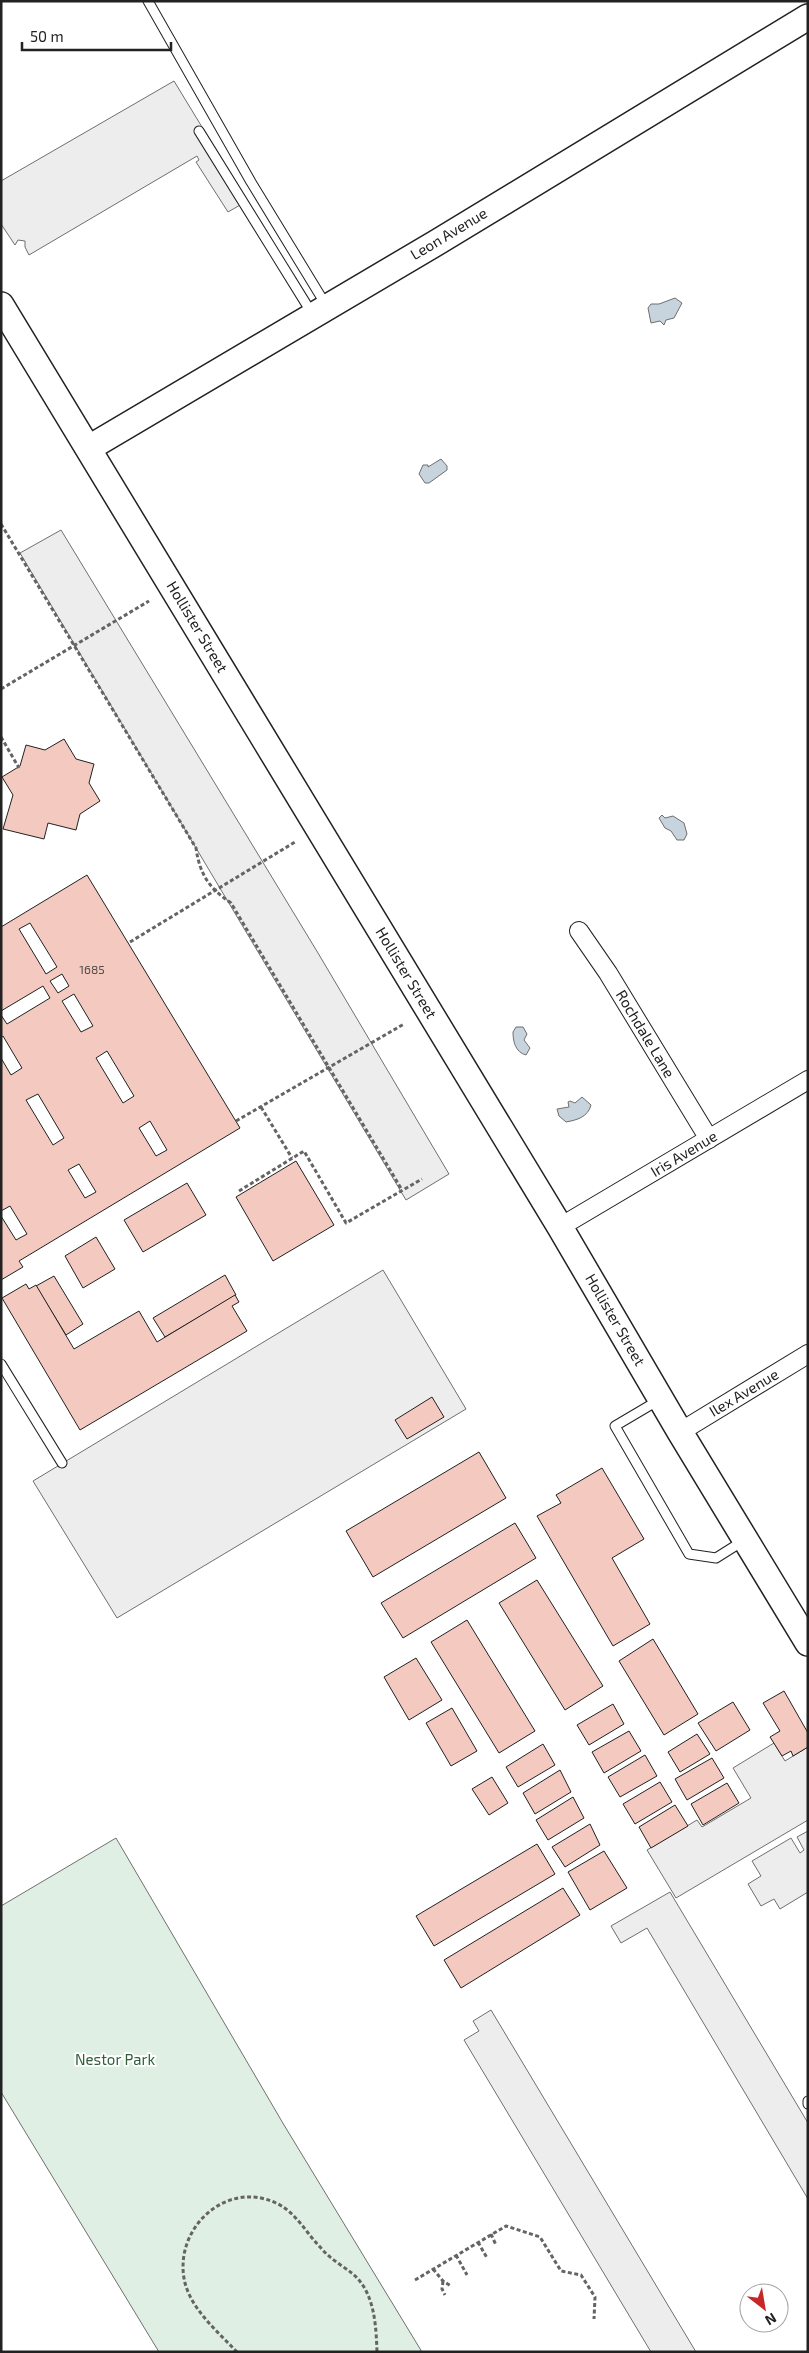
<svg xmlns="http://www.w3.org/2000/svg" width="809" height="2353" font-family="'Exo 2',sans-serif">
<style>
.green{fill:#e0efe3;stroke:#6f6f6f}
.parking{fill:#ededed;stroke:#6f6f6f}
.water{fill:#c7d3dd;stroke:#6f6f6f}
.building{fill:#f3c9c0;stroke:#222;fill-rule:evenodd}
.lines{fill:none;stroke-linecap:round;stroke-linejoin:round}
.lane-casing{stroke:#222;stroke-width:11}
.street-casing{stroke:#222;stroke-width:20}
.secondary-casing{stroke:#222;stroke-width:28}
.path{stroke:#646464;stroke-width:3;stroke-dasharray:4 2.5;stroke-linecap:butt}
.lane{stroke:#fff;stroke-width:9}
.street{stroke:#fff;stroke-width:18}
.secondary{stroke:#fff;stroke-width:25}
.labels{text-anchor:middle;stroke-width:4;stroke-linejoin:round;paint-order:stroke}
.number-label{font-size:12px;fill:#564c4a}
.street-label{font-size:15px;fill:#222;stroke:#fff}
.park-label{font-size:15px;fill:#2f5e38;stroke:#fff}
</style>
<rect width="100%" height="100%" fill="#fff"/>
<!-- green -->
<path class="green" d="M116 1838 284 2125 422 2352H159L1 2092V1906Z"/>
<!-- parking -->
<g class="parking">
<path d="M174 81 247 201 228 212 196 162 199 160 197 156 29 255 25 247V241L18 240 15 245 1 224V181Z"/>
<path d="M61 530 318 953 449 1174 406 1200 20 553Z"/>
<path d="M383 1270 466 1409 117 1618 33 1481Z"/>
<path d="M774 1743 785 1761 808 1747V1820L676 1898 647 1850 697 1820 702 1827 751 1798 733 1768Z"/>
<path d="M808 1831V1892L780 1909 774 1899 761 1906 748 1884 761 1876 752 1861 791 1838 800 1853 804 1850 797 1837Z"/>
<path d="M670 1892 808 2123V2199L647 1928 621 1943 611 1926Z"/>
<path d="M491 2010 696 2352H651L464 2040 479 2031 473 2021Z"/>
</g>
<!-- water -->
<g class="water">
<path d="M675 298 682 303 674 318 666 320 664 325 660 321 651 323 648 308 651 304H659Z"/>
<path d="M441 459 447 466V470L429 483H425L419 474 423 465H428V467Z"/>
<path d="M662 815 665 818 673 816 684 823 687 834 684 840H677L671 831 665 828 659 818Z"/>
<path d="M516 1027H523L527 1034 524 1040 530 1048 526 1055C515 1052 513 1041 513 1032Z"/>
<path d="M582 1097 591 1105C588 1117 577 1120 566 1122L559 1116 557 1109 569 1107 568 1102 570 1101 575 1103Z"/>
</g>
<!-- building -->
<g class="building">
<path d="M64 739 76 759 94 764 89 783 100 801 80 814 76 830 48 823 44 839 3 829 13 795 2 777 20 766 26 745 45 750Z"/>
<path d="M87 875 240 1128 19 1261 23 1267 1 1280V1216L16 1240 27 1234 10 1206 1 1211V1058L11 1075 22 1068 3 1036 1 1037V1015L7 1024 50 998 43 986 1 1011V927ZM30 923 57 967 46 974 19 929ZM62 974 69 986 58 993 50 981ZM74 994 93 1026 81 1032 62 1001ZM107 1051 134 1096 123 1103 96 1058ZM38 1094 64 1138 53 1145 26 1100ZM150 1121 167 1150 156 1156 139 1128ZM79 1164 96 1192 85 1198 68 1170Z"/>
<path d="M296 1161 334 1225 273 1261 236 1197Z"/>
<path d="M187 1183 206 1215 143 1252 124 1220Z"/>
<path d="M96 1237 115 1269 83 1288 65 1256Z"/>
<path d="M225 1275 236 1295 165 1337 153 1318Z"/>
<path d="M54 1276 83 1324 66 1335 36 1286Z"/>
<path d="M26 1284 29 1289 36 1285 74 1349 139 1311 157 1342 235 1295 239 1302 232 1306 247 1331 80 1430 2 1298Z"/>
<path d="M432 1397 444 1417 407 1439 395 1420Z"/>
<path d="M479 1452 506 1498 373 1577 346 1531Z"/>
<path d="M602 1468 644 1539 612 1558 650 1624 613 1646 537 1516 561 1503 556 1495Z"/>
<path d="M515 1523 536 1558 403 1638 381 1603Z"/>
<path d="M537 1580 603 1686 565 1710 499 1603Z"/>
<path d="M467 1620 535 1731 499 1753 431 1642Z"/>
<path d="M653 1639 698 1714 664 1735 619 1661Z"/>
<path d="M416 1658 442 1700 409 1720 384 1677Z"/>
<path d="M784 1691 808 1733V1747L793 1756 791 1751 782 1756 770 1737 780 1731 763 1703Z"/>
<path d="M733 1702 750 1730 716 1751 698 1723Z"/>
<path d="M613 1704 624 1724 589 1745 577 1725Z"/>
<path d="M452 1708 477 1751 451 1766 426 1723Z"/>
<path d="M629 1731 641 1751 604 1773 592 1752Z"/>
<path d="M697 1734 710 1754 680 1772 668 1752Z"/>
<path d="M543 1744 555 1765 518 1787 506 1767Z"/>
<path d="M645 1755 657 1776 620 1797 608 1777Z"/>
<path d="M712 1758 724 1778 687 1800 675 1779Z"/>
<path d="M560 1770 571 1792 535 1814 523 1793Z"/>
<path d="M492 1777 508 1803 489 1815 472 1789Z"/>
<path d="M660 1782 672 1802 635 1824 623 1804Z"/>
<path d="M727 1783 739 1803 703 1825 691 1804Z"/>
<path d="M573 1797 584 1818 548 1840 536 1820Z"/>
<path d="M675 1805 688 1826 651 1848 639 1827Z"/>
<path d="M590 1824 600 1845 565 1867 552 1847Z"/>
<path d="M537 1844 555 1874 434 1946 416 1916Z"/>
<path d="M604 1851 627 1888 590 1910 568 1872Z"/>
<path d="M563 1888 580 1915 461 1988 444 1960Z"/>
</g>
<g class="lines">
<!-- lane casing -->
<g class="lane-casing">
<g id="lane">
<path d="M148 1 251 182 326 305"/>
<path d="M199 131 313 315"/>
<path d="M1 1364 62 1463"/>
<path d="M659 1400 615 1426 689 1554 716 1558 743 1541"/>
<path d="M808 2101V2104"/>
</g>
</g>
<!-- street casing -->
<g class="street-casing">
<g id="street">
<path d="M579 931 608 973 709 1139"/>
<path d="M560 1227 808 1080"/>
<path d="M680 1432 808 1354"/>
</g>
</g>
<!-- secondary casing -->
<g class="secondary-casing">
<g id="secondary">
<path d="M1 305 560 1227 680 1432 808 1643"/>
<path d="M89 448 436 243 808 17"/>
</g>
</g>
<!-- path -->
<g class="path">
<path d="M1 524 196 848C200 875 209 888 231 903L402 1190"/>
<path d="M1 689 149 601"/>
<path d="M1 737 19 768"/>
<path d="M130 942 295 842"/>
<path d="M261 1107 292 1158"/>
<path d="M236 1121 404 1024"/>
<path d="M239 1191 304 1151 346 1223 422 1179"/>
<path d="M491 2234 496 2245"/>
<path d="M478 2242 487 2258"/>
<path d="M456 2255 467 2275"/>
<path d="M433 2269 443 2281 451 2286"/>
<path d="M415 2280 506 2226 540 2237 561 2271 581 2275 595 2297 594 2319"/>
<path d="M443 2281 442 2289 445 2295"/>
<path d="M237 2352C218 2332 192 2310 185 2283 172 2230 225 2179 276 2203 296 2212 306 2233 321 2248 330 2259 343 2266 353 2274 375 2293 376 2326 377 2352"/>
</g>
<!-- lane -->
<use href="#lane" class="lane"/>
<!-- street -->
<use href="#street" class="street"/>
<!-- secondary -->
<use href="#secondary" class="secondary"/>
</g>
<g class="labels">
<!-- number labels -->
<g class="number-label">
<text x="92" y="974">1685</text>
</g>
<!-- street labels -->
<g class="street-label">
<text transform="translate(449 234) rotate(-31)" y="5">Leon Avenue</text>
<text transform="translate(197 627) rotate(59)" y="5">Hollister Street</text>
<text transform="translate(406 973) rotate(59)" y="5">Hollister Street</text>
<text transform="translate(645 1034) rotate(59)" y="5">Rochdale Lane</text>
<text transform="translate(684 1154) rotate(-31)" y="5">Iris Avenue</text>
<text transform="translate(615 1320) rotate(60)" y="5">Hollister Street</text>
<text transform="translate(744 1393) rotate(-31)" y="5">Ilex Avenue</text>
</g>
<!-- park labels -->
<g class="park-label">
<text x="115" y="2065">Nestor Park</text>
</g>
</g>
<!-- border -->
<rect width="809" height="2353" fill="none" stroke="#222222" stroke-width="5"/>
<!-- north arrow -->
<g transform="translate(764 2308) rotate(149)"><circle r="24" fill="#ffffff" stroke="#a7a7a7"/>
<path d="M0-4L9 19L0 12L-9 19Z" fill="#c62828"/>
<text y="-8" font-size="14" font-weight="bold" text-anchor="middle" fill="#222222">N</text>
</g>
<!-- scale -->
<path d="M22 42v8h149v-8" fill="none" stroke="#222222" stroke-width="2.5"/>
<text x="30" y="42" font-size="15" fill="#222222" stroke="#ffffff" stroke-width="4" paint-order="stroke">50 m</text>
</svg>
